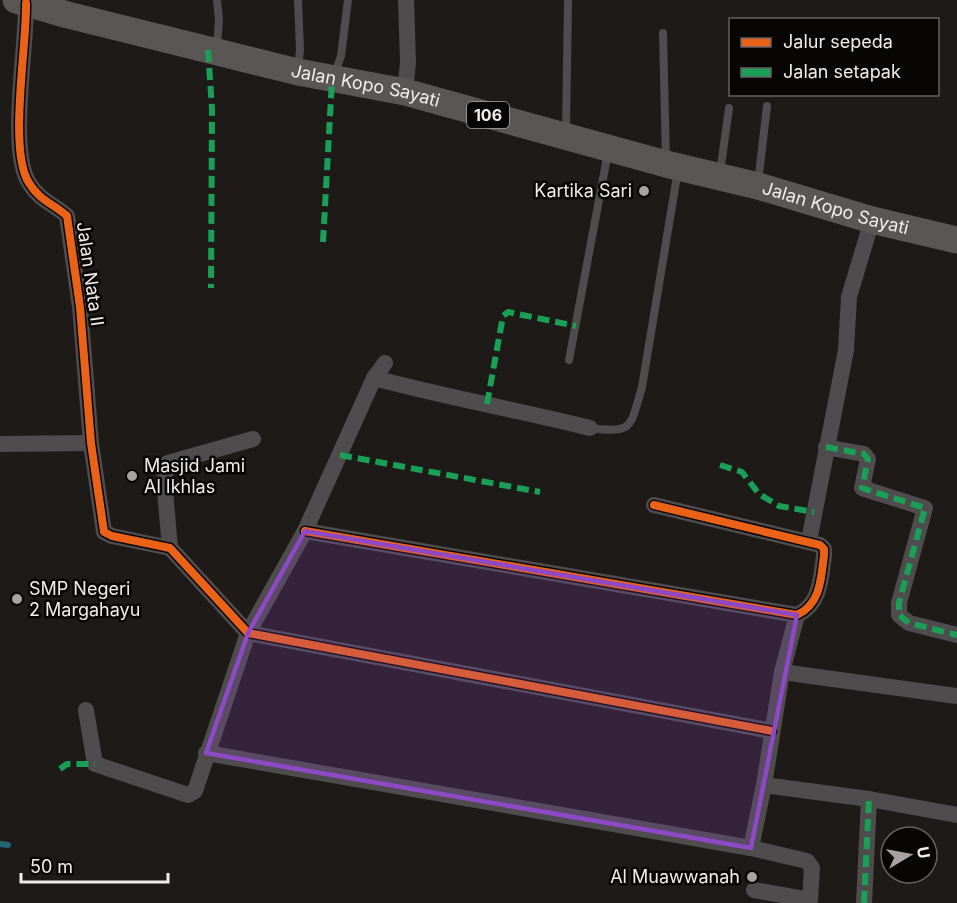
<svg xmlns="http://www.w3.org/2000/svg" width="957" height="903" font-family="Inter,sans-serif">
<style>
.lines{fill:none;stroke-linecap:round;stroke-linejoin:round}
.stream{stroke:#236874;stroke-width:6}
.service{stroke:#4e4c4c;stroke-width:8}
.minor{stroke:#4e4c4c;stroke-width:16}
.primary{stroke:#595655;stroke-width:27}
.quiet{stroke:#1a9f57;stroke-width:6;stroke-dasharray:12 6;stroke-linecap:butt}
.cycleway-casing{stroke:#080505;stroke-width:11}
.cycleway{stroke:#ea6118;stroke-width:8}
.marked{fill:#8d49c6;fill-opacity:0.2;stroke:#8d49c6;stroke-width:4.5;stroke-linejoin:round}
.poi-dot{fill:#a8a3a1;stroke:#080505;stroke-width:2}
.labels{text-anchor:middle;stroke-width:5;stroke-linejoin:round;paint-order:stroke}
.shield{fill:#080505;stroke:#aca7a6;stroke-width:1.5}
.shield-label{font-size:16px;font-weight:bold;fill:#f2edeb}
.street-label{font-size:18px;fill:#f2edeb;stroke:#080505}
.poi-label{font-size:18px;fill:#f2edeb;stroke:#080505;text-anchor:end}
</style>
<rect width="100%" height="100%" fill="#1e1a18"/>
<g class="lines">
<!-- stream -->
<path class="stream" d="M0 844 8 845"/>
<!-- service -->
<g class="service">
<path d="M298 0 300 50 298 68"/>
<path d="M663 33 666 161"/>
<path d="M217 47 219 20 217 0"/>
<path d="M334 76 341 56 348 0"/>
<path d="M566 132 568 0"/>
<path d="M720 173 729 108"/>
<path d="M758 183 767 106"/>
<path d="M569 360 608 152"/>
<path d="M590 428C634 434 630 427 642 387L678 170"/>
</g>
<!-- minor -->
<g class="minor">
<path d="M26 3C27 46 8 150 29 183 40 201 54 204 67 216L80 307 91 443 104 532 112 536 170 548 248 633 772 731"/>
<path d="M405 92 408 62 406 0"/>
<path d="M374 378C445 397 518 410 590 428"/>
<path d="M0 444 91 443"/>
<path d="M826 447 864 454 868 459 862 488 925 508 899 603V615L909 623 957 635"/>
<path d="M305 531 797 615C821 604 821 578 824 555V549L820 545 654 505"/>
<path d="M809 541 846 350 849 297 872 220"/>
<path d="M170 548 164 479 168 463 253 439"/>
<path d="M782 672 957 696"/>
<path d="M86 710 95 764 188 795 195 791 248 633 305 531 374 378 385 363"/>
<path d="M206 753 751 848 807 861 812 868 810 900 754 890"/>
<path d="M764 785 869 799 957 815"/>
<path d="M751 848 764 785 782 672 797 615"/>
<path d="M864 903 869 799"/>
</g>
<!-- primary -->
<path class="primary" id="s1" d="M16 0 68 15 298 72 405 92 666 164 758 186 872 220 957 240"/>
<!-- quiet -->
<g class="quiet">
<path d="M208 50 212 109 211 288"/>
<path d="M323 242 332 80"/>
<path d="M487 404 503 316 508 312 576 326"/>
<path d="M826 447 864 454 868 459 862 488 925 508 899 603V615L909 623 957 635"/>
<path d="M340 455 540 492"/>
<path d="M720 465 742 472 759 494 779 506 814 512"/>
<path d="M60 769 67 764H95"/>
<path d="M864 903 869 799"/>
</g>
<!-- cycleway casing -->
<g class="cycleway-casing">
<g id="cycleway">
<path d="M26 3C27 46 8 150 29 183 40 201 54 204 67 216L80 307 91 443 104 532 112 536 170 548 248 633 772 731"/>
<path d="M305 531 797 615C821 604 821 578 824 555V549L820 545 654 505"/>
</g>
</g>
<!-- cycleway -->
<use href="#cycleway" class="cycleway"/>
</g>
<!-- marked area -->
<path class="marked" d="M305 531 797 615 751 848 206 753 248 633Z"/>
<!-- markers -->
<g class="poi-dot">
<circle cx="644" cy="191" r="6"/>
<circle cx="132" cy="476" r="6"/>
<circle cx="17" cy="599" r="6"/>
<circle cx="752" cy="877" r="6"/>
</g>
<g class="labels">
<!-- shield labels -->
<rect class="shield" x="467" y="102" width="42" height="26" rx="4.5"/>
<g class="shield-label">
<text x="488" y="121">106</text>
</g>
<!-- street labels -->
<g class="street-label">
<text dy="6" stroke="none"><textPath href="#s1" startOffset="360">Jalan Kopo Sayati</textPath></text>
<text dy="6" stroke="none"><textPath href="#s1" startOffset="846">Jalan Kopo Sayati</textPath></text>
<text transform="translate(90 274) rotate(82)" y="6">Jalan Nata II</text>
</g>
<!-- poi labels -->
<g class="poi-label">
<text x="632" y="197">Kartika Sari</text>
<text x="144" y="472" text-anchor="start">Masjid Jami<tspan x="144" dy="21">Al Ikhlas</tspan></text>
<text x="29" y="595" text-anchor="start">SMP Negeri<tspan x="29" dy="21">2 Margahayu</tspan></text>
<text x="740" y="883">Al Muawwanah</text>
</g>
</g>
<!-- legend -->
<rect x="729" y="18" width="210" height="78" fill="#080505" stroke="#666261" stroke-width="1.5"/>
<rect x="741" y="38" width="30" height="9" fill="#ea6118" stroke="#666261" stroke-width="1.5"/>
<text x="783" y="48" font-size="18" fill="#f2edeb">Jalur sepeda</text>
<rect x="741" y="68" width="30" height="9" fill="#1a9f57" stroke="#666261" stroke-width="1.5"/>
<text x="783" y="78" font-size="18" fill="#f2edeb">Jalan setapak</text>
<!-- north arrow -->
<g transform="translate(909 855) rotate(80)"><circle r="28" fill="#080505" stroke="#666261" stroke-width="1.5"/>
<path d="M0-4.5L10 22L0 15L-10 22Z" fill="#a8a3a1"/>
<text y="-9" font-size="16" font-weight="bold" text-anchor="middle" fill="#f2edeb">U</text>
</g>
<!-- scale -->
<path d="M21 873v9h147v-9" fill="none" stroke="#f2edeb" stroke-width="3"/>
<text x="30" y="873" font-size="18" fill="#f2edeb" stroke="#080505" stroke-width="4.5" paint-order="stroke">50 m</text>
</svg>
